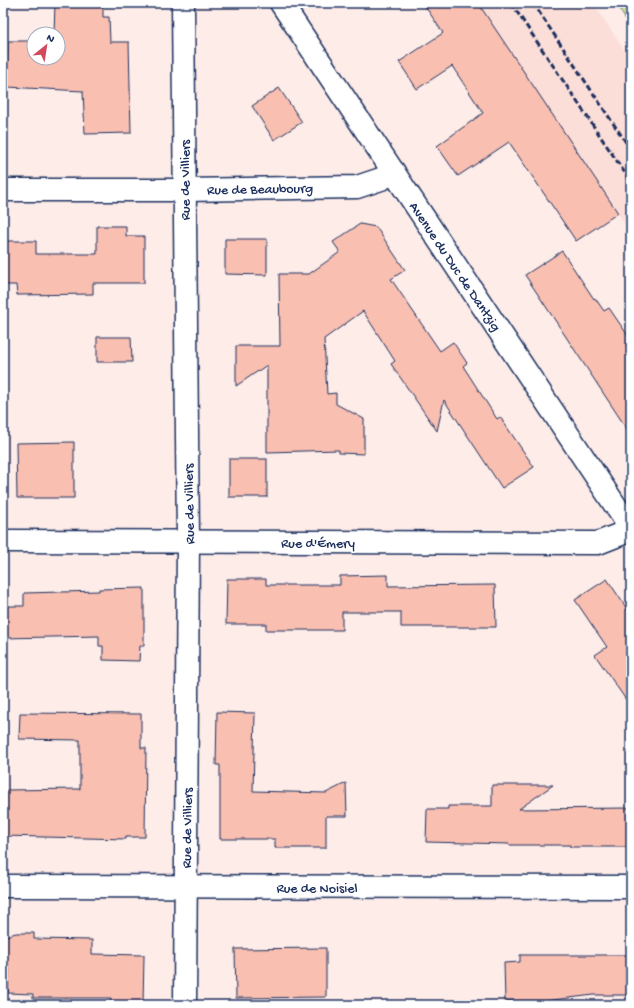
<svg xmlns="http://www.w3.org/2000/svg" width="634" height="1008" font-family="'Gochi Hand',sans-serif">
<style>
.built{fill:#fcded8}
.green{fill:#c9de93;stroke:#728678}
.building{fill:#f9bfb1;stroke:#1b2f5e}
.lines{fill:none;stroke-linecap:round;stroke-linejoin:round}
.street-casing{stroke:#1b2f5e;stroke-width:25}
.street{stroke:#fff;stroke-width:22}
.rail{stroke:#1b2f5e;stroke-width:3;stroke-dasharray:6 3;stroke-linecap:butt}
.labels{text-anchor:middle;stroke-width:3;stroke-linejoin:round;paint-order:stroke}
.street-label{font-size:14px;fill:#1b2f5e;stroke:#fff}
</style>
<rect width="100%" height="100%" fill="#fdece8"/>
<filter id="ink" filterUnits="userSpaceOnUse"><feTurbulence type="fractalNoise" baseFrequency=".025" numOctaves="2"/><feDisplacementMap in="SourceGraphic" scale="8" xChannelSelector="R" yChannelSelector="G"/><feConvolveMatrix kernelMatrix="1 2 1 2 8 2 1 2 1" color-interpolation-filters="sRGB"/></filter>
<g filter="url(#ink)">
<!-- built -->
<path class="built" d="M478 3H593L631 60V233Z"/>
<!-- green -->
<path class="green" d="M616 3H631V29Z"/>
<!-- building -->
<g class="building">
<path d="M55 3H103V17H109L110 42H129L131 133 85 134 83 91 7 87 8 41H34V58H58V34H54Z"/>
<path d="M423 3H478L618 213 576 241 509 142 458 176 437 146 483 113 452 66 417 89 399 62 443 33Z"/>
<path d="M279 88 302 122 274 140 252 106Z"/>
<path d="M360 224 376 227 405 270 391 279 440 351 453 342 467 363 463 366 497 419 500 417 534 467 502 488 444 400 437 431 391 364 395 361 363 311 324 339 327 394 336 393V404L364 419V454L339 453V450L267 452V365L236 386V346H280L279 274H309L340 252 333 242Z"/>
<path d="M97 226H126V236H144V283H93V294L17 295 16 285H3V241H36V254H97Z"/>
<path d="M225 239H267V275L225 274Z"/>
<path d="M562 251 594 299 595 298 604 311 609 308 631 340V435L525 275Z"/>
<path d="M97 337H131L132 362H97Z"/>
<path d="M74 442V498H17L16 443Z"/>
<rect x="229" y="459" width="38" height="38"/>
<path d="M388 575V586L495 585 496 627H401V612H342V630H266V624H226L227 579H266V585H340V576Z"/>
<path d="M607 579 631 615V707L595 655 607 647 575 600Z"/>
<path d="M144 588V646H140L139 661 103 660V646H99V636L3 638V606H24V593L99 591V589Z"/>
<path d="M217 712 255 713 253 791 326 793 346 783 347 816H326V848H275V839H220V765H216Z"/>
<path d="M20 713 141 714V748H146L145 837H126V839L3 836V791H7V790L80 789V740L19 739Z"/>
<path d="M492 785H553L519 809 631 808V847H570V845H509V844L426 842 427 809H448V806H492Z"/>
<path d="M16 933H34V939L92 940V954L144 955 143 1005H111V998H33V994L8 993 9 969 3 968V937Z"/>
<path d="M326 948V997L236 998 235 949Z"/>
<path d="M520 955H631V995H594L544 1001H505L504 963 520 962Z"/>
</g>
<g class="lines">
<!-- street casing -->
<g class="street-casing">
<g id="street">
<path d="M183 3 188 542 185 1005"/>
<path d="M281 3 631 529"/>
<path d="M3 190H184L357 187 381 179 394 172"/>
<path d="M3 541 598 543 631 530"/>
<path d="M3 886 631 887"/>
</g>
</g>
<!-- street -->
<use href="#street" class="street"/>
<!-- rail -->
<g class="rail">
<path d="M511 3 631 182"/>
<path d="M533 3 631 150"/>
</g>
</g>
</g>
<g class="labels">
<!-- street labels -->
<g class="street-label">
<text transform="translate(184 180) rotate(-90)" y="5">Rue de Villiers</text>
<text transform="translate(260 188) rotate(-1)" y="5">Rue de Beaubourg</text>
<text transform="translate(456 266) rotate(56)" y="5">Avenue du Duc de Dantzig</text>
<text transform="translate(188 504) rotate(-91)" y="5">Rue de Villiers</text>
<text x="318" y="547">Rue d'Émery</text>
<text transform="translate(186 828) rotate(-89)" y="5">Rue de Villiers</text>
<text x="317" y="892">Rue de Noisiel</text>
</g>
</g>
<!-- margin -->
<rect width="634" height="1008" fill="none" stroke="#fff" stroke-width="16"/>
<rect x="8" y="8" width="618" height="992" fill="none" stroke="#1b2f5e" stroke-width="1.5" filter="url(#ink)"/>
<!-- north arrow -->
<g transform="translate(46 46) rotate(30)"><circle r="19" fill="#ffffff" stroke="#a4acbf"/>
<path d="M0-3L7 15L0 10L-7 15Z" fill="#d1495b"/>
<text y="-6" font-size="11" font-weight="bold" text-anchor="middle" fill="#1b2f5e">N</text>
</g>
</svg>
